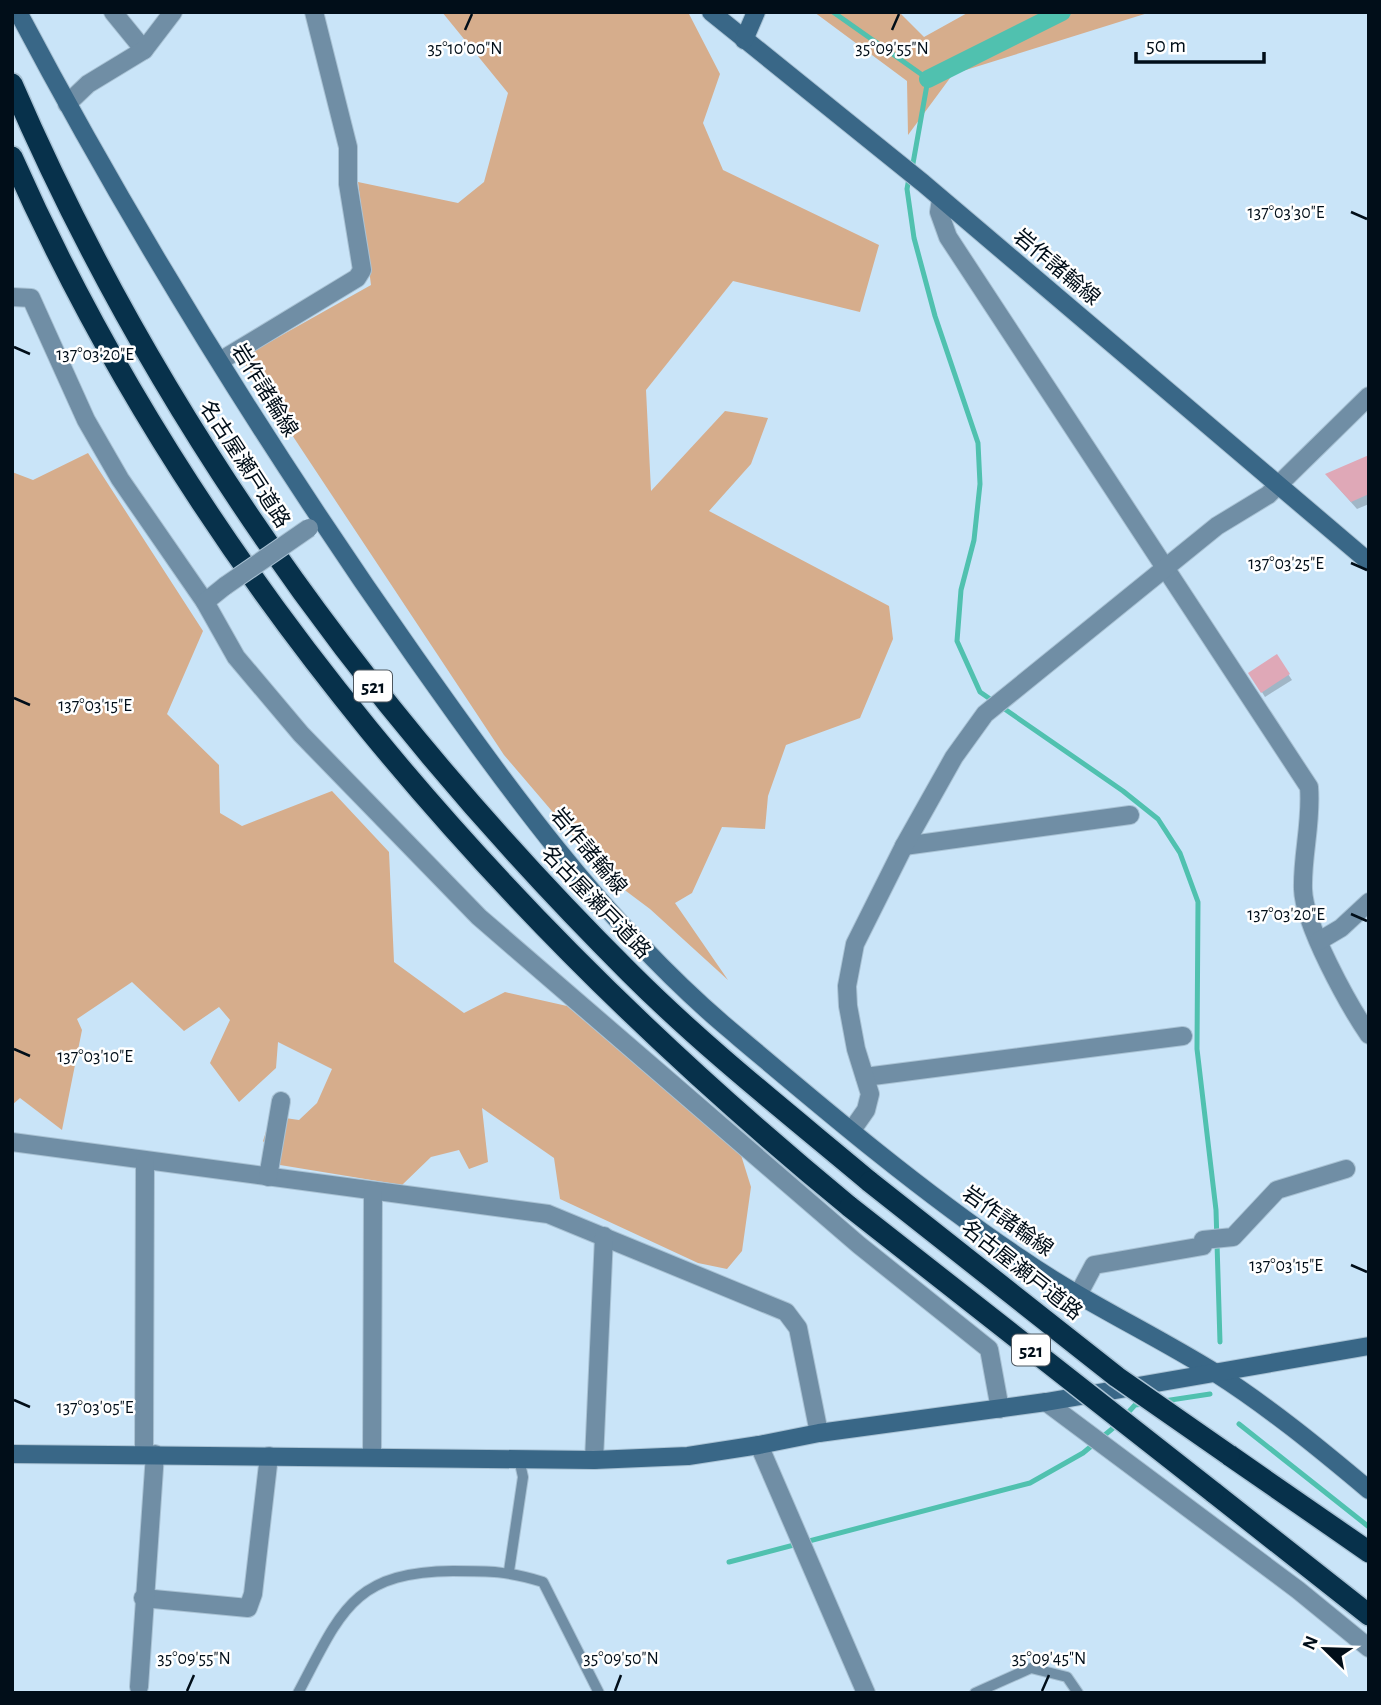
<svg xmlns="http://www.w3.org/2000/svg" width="1381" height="1705" font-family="'Alegreya Sans','Noto Sans JP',sans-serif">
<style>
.green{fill:#d6ad8c}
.shadow{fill:#0003}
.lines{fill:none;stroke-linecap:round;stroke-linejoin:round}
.stream{stroke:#50c1af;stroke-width:5}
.canal{stroke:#50c1af;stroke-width:18}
.building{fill:#dfa8b7}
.lane-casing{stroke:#a9c2d4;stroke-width:12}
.street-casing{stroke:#a9c2d4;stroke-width:20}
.secondary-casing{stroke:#a9c2d4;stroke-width:20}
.highway-casing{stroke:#a9c2d4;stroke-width:24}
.lane{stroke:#708ea5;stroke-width:10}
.street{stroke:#708ea5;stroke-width:18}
.secondary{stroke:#396787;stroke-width:18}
.highway{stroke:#07314b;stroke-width:21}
.street-bridge-casing{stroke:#a9c2d4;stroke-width:20;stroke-linecap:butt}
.highway-bridge-casing{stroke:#a9c2d4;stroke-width:24;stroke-linecap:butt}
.street-bridge{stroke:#708ea5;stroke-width:18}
.highway-bridge{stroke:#07314b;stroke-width:21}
.ticks{fill:none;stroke:#010e19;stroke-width:2.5}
.labels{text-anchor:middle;stroke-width:5;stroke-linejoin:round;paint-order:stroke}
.shield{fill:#fff;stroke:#4d565e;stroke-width:2}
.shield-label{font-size:19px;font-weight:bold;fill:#010e19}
.street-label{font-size:21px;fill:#010e19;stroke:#fff}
.ticks-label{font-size:18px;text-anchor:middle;fill:#010e19;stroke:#fff;stroke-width:5;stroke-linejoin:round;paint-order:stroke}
</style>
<rect width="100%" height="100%" fill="#c9e4f8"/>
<!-- green -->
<g class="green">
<path d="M442 12H688L720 74 703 123 723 170 879 245 860 312 733 281 646 390 651 491 725 411 768 418 751 464 709 511 889 606 893 639 860 718 786 745 768 796 765 829 722 827 692 893 675 903 728 980 650 909 610 879 504 755 241 358 371 285 358 182 458 203 484 182 508 93Z"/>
<path d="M814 12H899L924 37 969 12H1151L953 74 908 135 907 81Z"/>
<path d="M88 453 203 631 167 714 219 765 220 813 242 826 332 791 389 852 394 962 464 1013 505 992 567 1006 741 1155 751 1187 742 1251 727 1269 698 1263 560 1199 554 1158 482 1108 488 1162 469 1169 459 1150 431 1157 402 1185 280 1165 263 1141 271 1116 299 1120 317 1103 332 1069 278 1042 276 1068 239 1102 210 1063 230 1020 219 1007 184 1031 132 982 77 1019 82 1030 62 1130 20 1098 12 1105V472L33 480Z"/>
</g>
<!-- shadow -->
<g class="shadow">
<path d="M1369 457V504L1357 509 1327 475Z"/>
<path d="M1276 656 1292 680 1265 697 1250 673Z"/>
</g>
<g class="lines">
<!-- stream -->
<g class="stream">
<path d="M833 12 928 79 912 169"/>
<path d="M909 178 907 189 914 238 935 316 978 443 980 484 974 540 961 590 957 641 980 692 1123 791 1158 819 1180 853 1198 902 1197 1049 1216 1210 1220 1342"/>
<path d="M1164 1401 1210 1394"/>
<path d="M1124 1417 1135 1405 1144 1404"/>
<path d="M1239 1424 1369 1527"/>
<path d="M729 1562 1030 1483 1083 1453 1118 1424"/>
</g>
<!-- canal -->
<path class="canal" d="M928 79 1062 12"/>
</g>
<!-- building -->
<g class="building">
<path d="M1369 455V494L1351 502 1325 474Z"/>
<path d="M1277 654 1290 674 1261 693 1248 673Z"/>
</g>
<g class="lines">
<!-- lane casing -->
<g class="lane-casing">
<g id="lane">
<path d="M509 1571 523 1477 519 1459"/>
<path d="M298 1693C341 1612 352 1572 453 1571 489 1571 508 1571 543 1582L599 1693"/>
<path d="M975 1693 1031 1668 1067 1677 1078 1693"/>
</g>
</g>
<!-- street casing -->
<g class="street-casing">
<g id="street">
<path d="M113 12 144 50"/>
<path d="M67 104 88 84 144 50 173 12"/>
<path d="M941 199 939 212 948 237 1309 787C1312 822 1302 855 1303 889 1304 925 1348 1004 1369 1035"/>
<path d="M12 297 31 298 86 420 120 479 205 602"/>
<path d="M220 361 357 278 362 270 348 184V147L314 12"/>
<path d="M225 586 205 602 236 657 301 734 479 917 859 1245 989 1349 1000 1409"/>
<path d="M904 846 1130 815"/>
<path d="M1319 941 1341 928 1369 902"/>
<path d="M865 1077 1183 1036"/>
<path d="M852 1130 866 1110 870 1094 856 1049 848 1006 847 986 855 944 904 846 954 757 985 714 1217 526 1268 495 1369 396"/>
<path d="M12 1142 548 1214 786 1312 798 1328 819 1433"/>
<path d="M268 1177 281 1101"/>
<path d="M1078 1295 1094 1265 1203 1246V1240L1233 1237 1277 1190 1346 1169"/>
<path d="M1046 1402 1298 1590 1369 1648"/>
<path d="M759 1445 866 1693"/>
<path d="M144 1454 145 1161"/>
<path d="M372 1457 373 1192"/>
<path d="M594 1460 604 1236"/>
<path d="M143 1598 248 1608 253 1594 269 1456"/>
<path d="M139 1687 155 1454"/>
</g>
</g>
<!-- secondary casing -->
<g class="secondary-casing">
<g id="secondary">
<path d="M18 12C136 235 270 451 415 657 507 787 601 919 723 1024 819 1105 916 1188 1020 1258 1082 1301 1151 1333 1214 1372 1269 1407 1319 1448 1369 1490"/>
<path d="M711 12 923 183 1369 562"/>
<path d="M744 40 756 12"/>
<path d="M12 1454 594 1460 688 1456 759 1445 819 1433 1046 1402 1369 1346"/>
</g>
</g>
<!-- highway casing -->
<g class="highway-casing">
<g id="highway">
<path d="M12 84C157 420 372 716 630 973 705 1048 789 1114 870 1182"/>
<path d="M12 157C195 571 502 921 850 1207"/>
<path d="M1229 1455 1369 1552"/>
<path d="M1213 1492 1369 1615"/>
</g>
</g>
<!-- lane -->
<use href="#lane" class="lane"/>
<!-- street -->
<use href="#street" class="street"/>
<!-- secondary -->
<use href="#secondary" class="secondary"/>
<!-- highway -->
<use href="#highway" class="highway"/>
<!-- street-bridge casing -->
<g class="street-bridge-casing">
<path id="street-bridge" d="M225 586 309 528"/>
</g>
<!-- highway-bridge casing -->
<g class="highway-bridge-casing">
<g id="highway-bridge">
<path d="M870 1182 1117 1377 1229 1455"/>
<path d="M850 1207 1213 1492"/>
</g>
</g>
<!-- street-bridge -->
<use href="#street-bridge" class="street-bridge"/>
<!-- highway-bridge -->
<use href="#highway-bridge" class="highway-bridge"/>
</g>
<!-- ticks -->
<path class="ticks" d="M465 30 472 14M892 30 899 14M1351 212 1367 219M14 347 30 354M1351 563 1367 570M14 698 30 705M1351 914 1367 921M14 1049 30 1056M1351 1265 1367 1272M14 1400 30 1407M187 1691 194 1675M615 1691 621 1675M1042 1691 1049 1675"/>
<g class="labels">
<!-- shield labels -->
<g class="shield">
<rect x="354" y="670.5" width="38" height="31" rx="5"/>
<rect x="1012" y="1334.5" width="38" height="31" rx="5"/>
</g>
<g class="shield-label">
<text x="373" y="693">521</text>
<text x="1031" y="1357">521</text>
</g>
<!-- street labels -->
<g class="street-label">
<text transform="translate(1057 267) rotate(40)" y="7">岩作諸輪線</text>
<text transform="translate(265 390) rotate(58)" y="7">岩作諸輪線</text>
<text transform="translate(245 464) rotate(57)" y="7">名古屋瀬戸道路</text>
<text transform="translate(589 851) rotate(50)" y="7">岩作諸輪線</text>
<text transform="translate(596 902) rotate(46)" y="7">名古屋瀬戸道路</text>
<text transform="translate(1008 1221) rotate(35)" y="7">岩作諸輪線</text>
<text transform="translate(1022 1270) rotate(38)" y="7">名古屋瀬戸道路</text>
</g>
</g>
<g class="ticks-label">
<text x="892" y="54">35°09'55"N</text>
<text x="465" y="54">35°10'00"N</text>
<text x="1286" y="218">137°03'30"E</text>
<text x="95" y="360">137°03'20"E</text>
<text x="1286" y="569">137°03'25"E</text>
<text x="95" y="711">137°03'15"E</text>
<text x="1286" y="920">137°03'20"E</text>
<text x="95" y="1062">137°03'10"E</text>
<text x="1286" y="1271">137°03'15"E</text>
<text x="95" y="1413">137°03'05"E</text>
<text x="194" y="1664">35°09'55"N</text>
<text x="621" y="1664">35°09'50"N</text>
<text x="1049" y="1664">35°09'45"N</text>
</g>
<!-- border -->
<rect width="1381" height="1705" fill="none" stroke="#010e19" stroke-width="28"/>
<!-- north arrow -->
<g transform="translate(1325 1649) rotate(293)" stroke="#ffffff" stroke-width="5" paint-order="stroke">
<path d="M0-5L12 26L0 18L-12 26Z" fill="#010e19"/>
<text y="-10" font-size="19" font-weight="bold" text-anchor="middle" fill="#010e19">N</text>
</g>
<!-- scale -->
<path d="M1136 52v10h128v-10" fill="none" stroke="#010e19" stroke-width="3.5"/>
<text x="1146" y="52" font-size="21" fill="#010e19" stroke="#ffffff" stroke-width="5" paint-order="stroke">50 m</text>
</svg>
